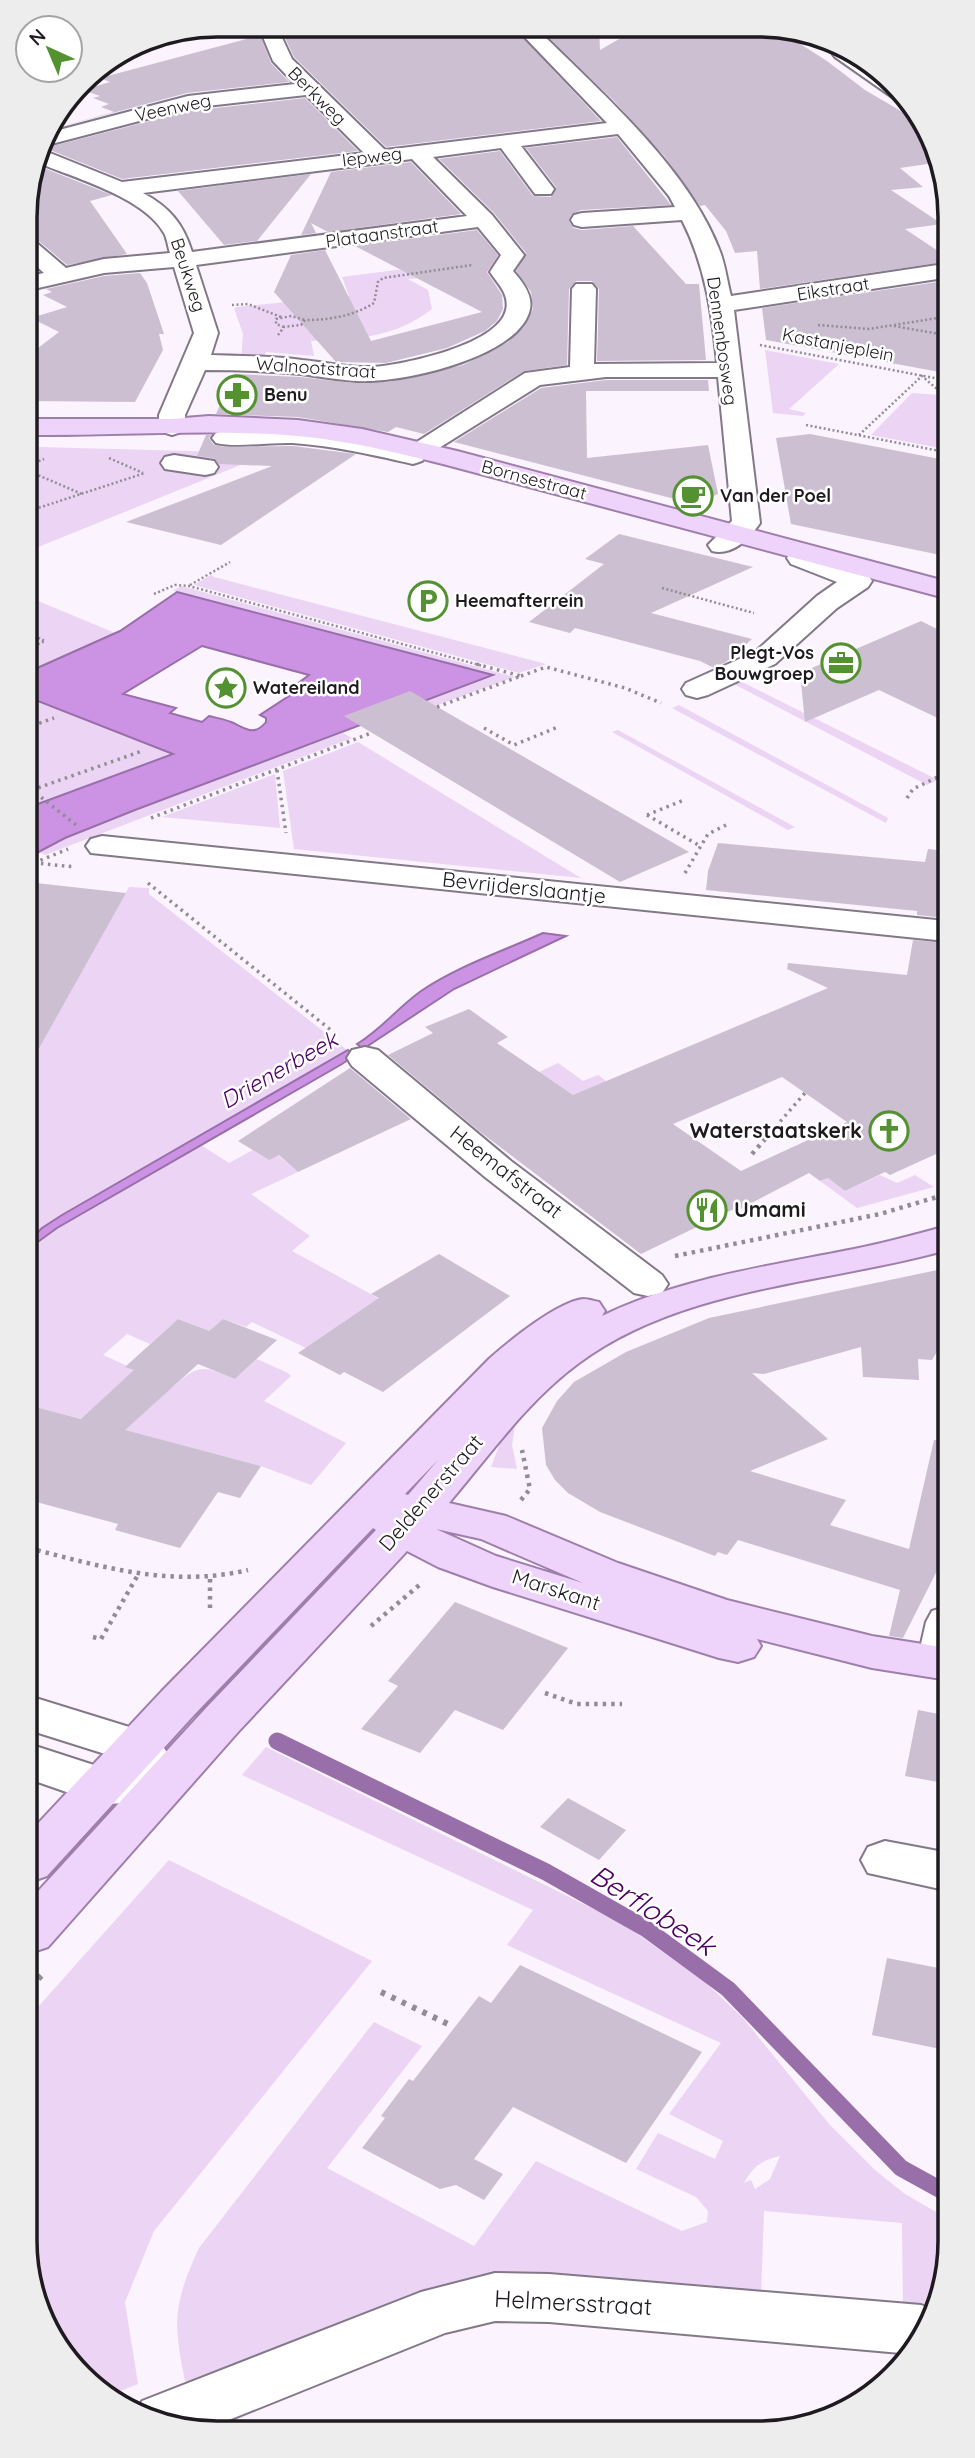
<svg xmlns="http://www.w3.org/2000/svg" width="975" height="2458" font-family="Quicksand,sans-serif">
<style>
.green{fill:#ebd4f4;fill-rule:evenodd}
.water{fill:#cc93e4;stroke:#986fa9;stroke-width:2;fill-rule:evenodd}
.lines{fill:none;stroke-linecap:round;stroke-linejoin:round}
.stream{stroke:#986fa9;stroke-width:17}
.building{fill:#ccbfd1;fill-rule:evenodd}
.minor-casing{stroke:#837888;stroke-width:4}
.major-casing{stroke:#9e7fab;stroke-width:4}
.path-far3{stroke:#928c95;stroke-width:2.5;stroke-dasharray:2 2.5;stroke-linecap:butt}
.path-far2{stroke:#928c95;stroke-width:3.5;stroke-dasharray:2.5 4.5;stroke-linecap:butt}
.path-far1{stroke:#928c95;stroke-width:4.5;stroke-dasharray:3.5 5;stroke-linecap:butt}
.path{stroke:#928c95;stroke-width:6;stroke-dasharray:4.5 7;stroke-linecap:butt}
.minor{fill:#fff;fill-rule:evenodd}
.major{fill:#eed3fa;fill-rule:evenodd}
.labels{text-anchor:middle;stroke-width:5;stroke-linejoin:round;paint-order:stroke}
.far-street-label{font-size:18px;fill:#1e1a20;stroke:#fff}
.far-poi-label{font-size:18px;font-weight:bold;fill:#1e1a20;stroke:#fff;text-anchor:start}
.street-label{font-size:21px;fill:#1e1a20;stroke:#fff}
.poi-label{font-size:21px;font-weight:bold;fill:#1e1a20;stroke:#fff;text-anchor:end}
.water-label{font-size:23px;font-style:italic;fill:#4f0066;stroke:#fff}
.near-street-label{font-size:24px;fill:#1e1a20;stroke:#fff}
.near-water-label{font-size:28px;font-style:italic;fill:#4f0066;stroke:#fff}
.rim{fill:none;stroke:#1e1a20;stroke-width:3.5}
</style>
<rect width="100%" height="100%" fill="#fbf3fe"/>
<!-- green -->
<g class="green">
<path d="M505 256 487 271 408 279 428 290 432 309C393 339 358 338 311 341L314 356 266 352 262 360 241 359 243 334 234 308 237 307 349 296 342 277Z"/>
<path d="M765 350 839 364 789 409 806 413 803 416 773 413Z"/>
<path d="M912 393 940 395 945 399V449L871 435Z"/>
<path d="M38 447 270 453 26 552V452Z"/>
<path d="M211 575 214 577 546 664 519 673 194 585Z"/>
<path d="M181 586 515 677 435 706 426 701 492 675 173 591Z"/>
<path d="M26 596 115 633 26 673Z"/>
<path d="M739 680 740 681 938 780 927 785 732 683Z"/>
<path d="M33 699 174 754 27 808 26 701Z"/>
<path d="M679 705 888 818 886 823 672 708Z"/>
<path d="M618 730 795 827 788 830 612 732Z"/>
<path d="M343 733 352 738 45 855 41 853 27 858C126 804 238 773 343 733Z"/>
<path d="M358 742 581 878 294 849 283 771Z"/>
<path d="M275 774 280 828 162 817Z"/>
<path d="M129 887 149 888V894L347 1050 193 1140 229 1163 253 1150 269 1160 278 1155 298 1172 251 1194 310 1236 292 1251 387 1303 306 1348 252 1322 246 1327 223 1319 211 1329V1340L196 1326 178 1319 150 1344 127 1334 103 1355 173 1387C199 1363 204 1366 235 1379L257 1359 288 1373 291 1376 264 1401 346 1443 311 1485 261 1466 28 1405 27 1070Z"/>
<path d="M558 1063 583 1081 598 1075 623 1094 576 1097 539 1072Z"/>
<path d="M880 1175 897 1183 915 1175 934 1187 857 1208 820 1181 828 1178 845 1191Z"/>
<path d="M511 1424 515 1425 512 1445 517 1469 491 1467 502 1438Z"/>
<path d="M266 1747 622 1923 705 1982 743 2018 829 2124 876 2171 905 2194 950 2220V2253L929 2310 903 2308 902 2223 764 2211 761 2296 525 2277 206 2383 185 2381C173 2321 173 2305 199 2248L374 2022 422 2046 327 2168 474 2246 536 2161 682 2231 707 2222 708 2211 696 2197 636 2169 658 2133 715 2159 723 2141 669 2114 721 2043 507 1945 533 1910 242 1775ZM780 2156 770 2179 755 2189 751 2180 744 2183C752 2167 762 2160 780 2156Z"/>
<path d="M169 1860 372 1961 154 2231 125 2302 138 2384 113 2394 81 2377 31 2290 30 2016Z"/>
</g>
<!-- water -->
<g class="water">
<path d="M177 592 493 675 135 810 65 838 27 858V808L173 754 33 699 26 701V673L120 631ZM202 646 309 675 293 687 298 690 260 715 266 718V722C254 737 245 728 231 722 224 719 216 718 209 716L202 722 170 713 176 708 123 694Z"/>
<path d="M543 933 566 936 454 989 363 1049 357 1044C382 1029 396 1009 421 991 458 966 503 951 543 933Z"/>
<path d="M348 1050 355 1055 342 1064 57 1228 28 1249V1242L42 1228 62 1215Z"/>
</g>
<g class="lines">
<!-- stream -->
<path class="stream" d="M277 1741 546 1872 645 1928 728 1989 901 2168 950 2195"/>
</g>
<!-- building -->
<g class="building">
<path d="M252 25H256L271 63 289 82 187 93 45 131 114 112 101 107 109 104 93 98 100 96 83 90 110 82 100 78 254 37Z"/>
<path d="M279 25 512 26 601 121 386 147 294 57Z"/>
<path d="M538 27H599L600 50 640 27 763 28 783 33 827 61 865 90 916 120 941 162 900 168 923 187 891 190 942 224 905 229 944 255V262L760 289 757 251 735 253 726 231 705 205 700 206 665 157 614 101Z"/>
<path d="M305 98 358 151 122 179 45 148 189 111Z"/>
<path d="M617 137 671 205 581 210 572 214 569 221 573 228 582 230 633 226 686 284H699L706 360 597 361 599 289 592 281H576L569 289 567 365 524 371 424 434 396 427 388 432 298 417 216 414 234 374 300 377 353 383 389 382 463 365 508 342 524 327 533 309 531 292 516 271 526 253 494 213 439 159 500 151 533 196 551 197 556 187 526 148Z"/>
<path d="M411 162 461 214 328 232 311 223 316 233 301 235 331 172Z"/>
<path d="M36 165 112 195 90 201 127 254 67 265 40 242 25 237V204Z"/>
<path d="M311 174 257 241 224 245 178 191Z"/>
<path d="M477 230 498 255 487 272 502 295 503 309 497 321 485 331 447 348 386 363 336 362 274 292 291 255 325 250 371 341 482 312 355 246Z"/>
<path d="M140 273 147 283 164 334H159L163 350 135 402 26 401 25 358 59 332 31 318 67 307 43 295 52 292 46 289 104 276Z"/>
<path d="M944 281 945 373 766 340 762 308Z"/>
<path d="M606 380H708L709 391H586L587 458 708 445 718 494 694 504 454 442 541 388Z"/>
<path d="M810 434 945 460V556L791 524 776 438Z"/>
<path d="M206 435H211L209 438 214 445 224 447 293 446 356 454 221 545 126 522 272 466 219 464 214 458 197 456Z"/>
<path d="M619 534 753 567 651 613 752 639 726 662 714 668 700 661 575 628 570 633 529 622 604 564 585 559Z"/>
<path d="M921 621 945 633 946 722 879 690 805 722 800 673Z"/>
<path d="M410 691 460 720 689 852 620 882 344 716Z"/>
<path d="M718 843 925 862 928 849 946 851V918L917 915V911L706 890 708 871Z"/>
<path d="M27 882 126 893 27 1070Z"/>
<path d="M913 940 946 943 947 1149 890 1175 885 1172 845 1191 828 1178 820 1181 809 1173 740 1209 738 1207 641 1254 479 1131 388 1055 433 1033 425 1027 469 1009 508 1037 497 1043 573 1095 828 988 787 969 788 963 907 975ZM782 1077 847 1122 741 1171 673 1124Z"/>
<path d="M350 1068 411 1119 298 1172 279 1155 269 1160 238 1141Z"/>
<path d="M439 1254 510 1296 383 1392 344 1372 340 1375 298 1353 379 1298 371 1294Z"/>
<path d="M947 1268V1335L932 1360 918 1359 919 1380 863 1377 861 1347 764 1374 752 1373 828 1439 750 1471 846 1500 830 1525 909 1549 934 1440 948 1441V1549L903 1638 889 1636 900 1590 738 1540 727 1555 718 1552 715 1556 600 1512 568 1493 555 1480 546 1465 542 1428 557 1401 574 1382 626 1352 709 1318Z"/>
<path d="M178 1319 209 1331 223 1319 277 1340 235 1379 198 1364 125 1430 261 1466 240 1498 218 1492 180 1548 115 1530 118 1524 29 1500 28 1405 81 1419 134 1370 125 1367Z"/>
<path d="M455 1602 568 1648 503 1730 455 1710 420 1753 361 1729 398 1686 388 1681Z"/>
<path d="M918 1710 949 1716V1784L905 1776Z"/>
<path d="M568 1798 626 1830 599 1860 540 1827Z"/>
<path d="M887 1958 949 1970 950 2051 872 2035Z"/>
<path d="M520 1965 702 2052 626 2163 513 2107 474 2159 503 2174 484 2200 456 2185 440 2189 362 2148 385 2118 381 2116 409 2079 413 2081 479 1996 491 2003Z"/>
</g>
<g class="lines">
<!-- minor casing -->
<g class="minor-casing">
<g id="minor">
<path d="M258 25H276L292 59 385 150 607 123 514 26H534C597 89 687 166 719 249 725 263 727 281 731 296L944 264V278L734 310 760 523C749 539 732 556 712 551L708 545 732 521 718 377H606L540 385 426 456 422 461 413 464C374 455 334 446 293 443 270 442 236 448 216 443L212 438 216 433 225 430C288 423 348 433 409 447L525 373 570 367 572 289 576 284H592L596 289 594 364 717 363C712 313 705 265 682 220L582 227 574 225 571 220 574 215 582 213 675 207 669 196 618 134 521 146 554 189 551 194H535L501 148 433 157 492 215 524 255 513 271C522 281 533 295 530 309 520 356 411 380 371 381 347 382 324 377 301 374 269 371 237 370 205 370L185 415V427L181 432 172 435 163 432 159 427V415L194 333 174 267 104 273 25 291V277L44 273 25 256V239L38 244 66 268 104 259 170 253C168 247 167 238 164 233 144 197 72 177 36 162L40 149 122 182 364 153 306 95 189 108 40 147 44 134 188 96 295 84 273 61ZM412 159 467 216 192 252C183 223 169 207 143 193ZM478 227 501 255 490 272C497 283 510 294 506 310 498 345 403 365 372 367 348 368 325 362 302 360 272 356 241 356 211 355L218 333 196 265Z"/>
<path d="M835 49 894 81 905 100 895 99 835 57 832 53Z"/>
<path d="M174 455 214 461 218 467 214 473 205 475 165 469 161 463 165 457Z"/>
<path d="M801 550 868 575 872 581 868 587 837 608 775 664 708 695 697 698 686 695 682 689 686 683 755 652 817 596 837 582 791 564 787 558 791 552Z"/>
<path d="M102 836 946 921V941L91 853 86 846 91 839Z"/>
<path d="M365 1047 378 1050 511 1161 662 1275 668 1284 662 1293 648 1296 634 1293 485 1177 352 1066 347 1058 352 1050Z"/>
<path d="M948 1606V1676L940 1678 924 1673 917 1662 926 1622 932 1611Z"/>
<path d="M29 1696 155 1735 188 1783 181 1795 164 1801 149 1796 131 1803 101 1804 29 1779V1744L103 1768 127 1767 121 1759 29 1730Z"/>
<path d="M885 1841 949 1853V1891L868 1873 861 1860 868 1847Z"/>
<path d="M495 2273 549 2274 921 2305 929 2308 912 2354 549 2322 495 2321 445 2333 204 2430H180L139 2408 142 2401 421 2292Z"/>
</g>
</g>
<!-- major casing -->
<g class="major-casing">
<g id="major">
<path d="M209 416 298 420 362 429 457 451 945 581V598L443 464C394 452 346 440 297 436 207 428 116 436 26 435V419H172Z"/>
<path d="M947 1226V1250C826 1284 683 1286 579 1363 527 1401 490 1455 449 1503L506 1516 618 1563 727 1600 872 1636 948 1648V1680L872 1668 757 1639 761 1646 754 1657 738 1662 719 1658 493 1587 438 1567 407 1551 238 1732 48 1947 30 1953V1900L206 1708 376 1530 373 1528 194 1715 47 1876 30 1882V1832L162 1691 489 1359C508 1342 557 1302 583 1299 588 1299 594 1301 599 1302L605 1311 602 1316C680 1278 769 1266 854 1249 885 1243 916 1234 947 1226ZM438 1460 408 1495 405 1494ZM436 1529 481 1539 583 1583 496 1556Z"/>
</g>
</g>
<!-- path-far3 -->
<g class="path-far3">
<path d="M232 305 248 304 281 317"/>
<path d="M818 325 869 329 944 317"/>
<path d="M894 326 945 335"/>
<path d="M284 327 276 324V319L291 316 305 320"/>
<path d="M278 335 284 327 301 325 305 320C330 320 353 316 374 303L378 282 383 278 472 265"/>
<path d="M760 345 945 380"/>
<path d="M806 425 945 452"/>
<path d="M859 435 922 376 945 396"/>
<path d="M109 458 143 473"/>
<path d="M26 466 44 459"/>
<path d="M26 470 82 494"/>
<path d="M26 512 145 473"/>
<path d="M190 585 230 562"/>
<path d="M662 588 754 613"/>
<path d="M154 594 175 585 189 586 483 666"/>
<path d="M26 632 45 641 26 649"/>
</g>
<!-- path-far2 -->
<g class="path-far2">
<path d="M521 676 546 667 625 688 661 703"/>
<path d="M437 707 521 676 476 664"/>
<path d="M26 728 54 718"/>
<path d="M484 728 514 745 558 727"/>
<path d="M26 734 27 772"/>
<path d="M277 770 286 833"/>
<path d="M27 785 32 790"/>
<path d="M907 798 913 789 946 773"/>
<path d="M647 815 700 846"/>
<path d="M647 815 684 800"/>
<path d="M151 818 371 733"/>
<path d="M76 825 32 790 142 751"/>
<path d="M27 862 75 867"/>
<path d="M34 863 68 849"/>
<path d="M685 873 708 834 726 825"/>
<path d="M148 883 337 1035"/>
<path d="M771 1132 805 1093"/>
</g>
<!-- path-far1 -->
<g class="path-far1">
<path d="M752 1154 773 1130"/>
<path d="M675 1256 880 1214 947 1194"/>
<path d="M521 1500 530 1489 522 1450"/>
<path d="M29 1548C102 1567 172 1588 248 1570"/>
<path d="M210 1579V1610"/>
<path d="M371 1626 423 1582"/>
<path d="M93 1637 101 1639 139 1573"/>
<path d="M545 1693 577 1704H622"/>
</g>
<!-- path -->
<g class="path">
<path d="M30 1987 44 1973"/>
<path d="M381 1992 448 2024"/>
</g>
<!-- minor -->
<use href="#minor" class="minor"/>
<!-- major -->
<use href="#major" class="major"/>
</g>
<!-- icons -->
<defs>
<g id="pharmacy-ring" transform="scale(2.0125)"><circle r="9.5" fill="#fff" stroke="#549130" stroke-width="1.5"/><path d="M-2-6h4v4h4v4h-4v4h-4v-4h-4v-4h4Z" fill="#549130"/></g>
<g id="cafe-ring" transform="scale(2.0125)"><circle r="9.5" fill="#fff" stroke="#549130" stroke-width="1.5"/><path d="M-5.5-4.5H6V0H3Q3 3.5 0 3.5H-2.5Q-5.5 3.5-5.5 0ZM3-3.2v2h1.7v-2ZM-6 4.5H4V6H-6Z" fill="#549130"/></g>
<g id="parking-ring" transform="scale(2.0125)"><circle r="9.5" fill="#fff" stroke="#549130" stroke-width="1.5"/><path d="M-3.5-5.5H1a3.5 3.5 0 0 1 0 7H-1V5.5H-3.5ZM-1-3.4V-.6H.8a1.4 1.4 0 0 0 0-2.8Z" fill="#549130"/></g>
<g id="office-ring" transform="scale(2.0125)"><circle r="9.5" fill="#fff" stroke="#549130" stroke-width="1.5"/><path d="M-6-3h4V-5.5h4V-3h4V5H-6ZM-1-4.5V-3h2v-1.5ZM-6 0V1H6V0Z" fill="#549130"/></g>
<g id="sight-ring" transform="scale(2.0125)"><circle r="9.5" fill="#fff" stroke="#549130" stroke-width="1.5"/><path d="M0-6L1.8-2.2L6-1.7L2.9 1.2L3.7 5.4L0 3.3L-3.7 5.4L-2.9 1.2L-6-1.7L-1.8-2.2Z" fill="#549130"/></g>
<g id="church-ring" transform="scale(2.0125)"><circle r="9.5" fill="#fff" stroke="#549130" stroke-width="1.5"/><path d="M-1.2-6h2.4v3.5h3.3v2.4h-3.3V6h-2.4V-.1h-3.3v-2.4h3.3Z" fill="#549130"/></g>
<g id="restaurant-ring" transform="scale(2.0125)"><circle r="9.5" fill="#fff" stroke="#549130" stroke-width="1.5"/><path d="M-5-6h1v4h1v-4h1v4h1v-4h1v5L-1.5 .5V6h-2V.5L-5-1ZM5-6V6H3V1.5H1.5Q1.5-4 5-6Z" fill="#549130"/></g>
</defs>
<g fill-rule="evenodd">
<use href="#pharmacy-ring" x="237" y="395"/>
<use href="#cafe-ring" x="693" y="496"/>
<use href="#parking-ring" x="428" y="601"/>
<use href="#office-ring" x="841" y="663"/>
<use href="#sight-ring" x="226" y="688"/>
<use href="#church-ring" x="889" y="1131"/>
<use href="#restaurant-ring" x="707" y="1210"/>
</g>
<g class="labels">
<!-- far-street labels -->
<g class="far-street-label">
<text transform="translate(317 96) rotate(45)" y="6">Berkweg</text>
<text transform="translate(173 108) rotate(-12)" y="6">Veenweg</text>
<text transform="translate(372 157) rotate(-7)" y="6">Iepweg</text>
<text transform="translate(382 234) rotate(-8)" y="6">Plataanstraat</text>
<text transform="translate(188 275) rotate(72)" y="6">Beukweg</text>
<text transform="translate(833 289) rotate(-9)" y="6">Eikstraat</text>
<text transform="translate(722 341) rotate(82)" y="6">Dennenbosweg</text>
<text transform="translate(838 345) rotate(11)" y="6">Kastanjeplein</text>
<text transform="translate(316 368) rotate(4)" y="6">Walnootstraat</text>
<text transform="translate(534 480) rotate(15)" y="6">Bornsestraat</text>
</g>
<!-- far-poi labels -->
<g class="far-poi-label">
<text x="264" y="401">Benu</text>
<text x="720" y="502">Van der Poel</text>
<text x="455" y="607">Heemafterrein</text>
<text x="814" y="659" text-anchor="end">Plegt-Vos<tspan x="814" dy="21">Bouwgroep</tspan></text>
<text x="253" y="694">Watereiland</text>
</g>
<!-- street labels -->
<g class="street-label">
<text transform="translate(524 888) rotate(6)" y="7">Bevrijderslaantje</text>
<text transform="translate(506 1172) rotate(38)" y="7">Heemafstraat</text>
<text transform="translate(431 1493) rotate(-49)" y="7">Deldenerstraat</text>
<text transform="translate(556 1590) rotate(18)" y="7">Marskant</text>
</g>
<!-- poi labels -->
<g class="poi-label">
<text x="862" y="1138">Waterstaatskerk</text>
<text x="734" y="1217" text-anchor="start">Umami</text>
</g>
<!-- water labels -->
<g class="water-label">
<text transform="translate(279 1070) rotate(-30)" y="8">Drienerbeek</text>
</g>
<!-- near-street labels -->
<g class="near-street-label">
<text transform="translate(573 2303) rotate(3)" y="8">Helmersstraat</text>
</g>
<!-- near-water labels -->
<g class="near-water-label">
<text transform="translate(653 1910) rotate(33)" y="10">Berflobeek</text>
</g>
</g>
<!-- crop -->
<path d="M0 0H975V2458H0ZM217 37H758A180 180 0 0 1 938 217V2241A180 180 0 0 1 758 2421H217A180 180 0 0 1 37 2241V217A180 180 0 0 1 217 37Z" fill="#ededed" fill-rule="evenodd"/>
<path class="rim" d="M217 37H758A180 180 0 0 1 938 217V2241A180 180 0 0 1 758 2421H217A180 180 0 0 1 37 2241V217A180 180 0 0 1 217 37Z"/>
<!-- north arrow -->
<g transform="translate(49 49) rotate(316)"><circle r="33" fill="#ffffff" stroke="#a5a3a6" stroke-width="2"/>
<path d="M0-5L12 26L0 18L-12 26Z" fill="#549130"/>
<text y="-10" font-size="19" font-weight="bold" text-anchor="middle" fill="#1e1a20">N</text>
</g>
</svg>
